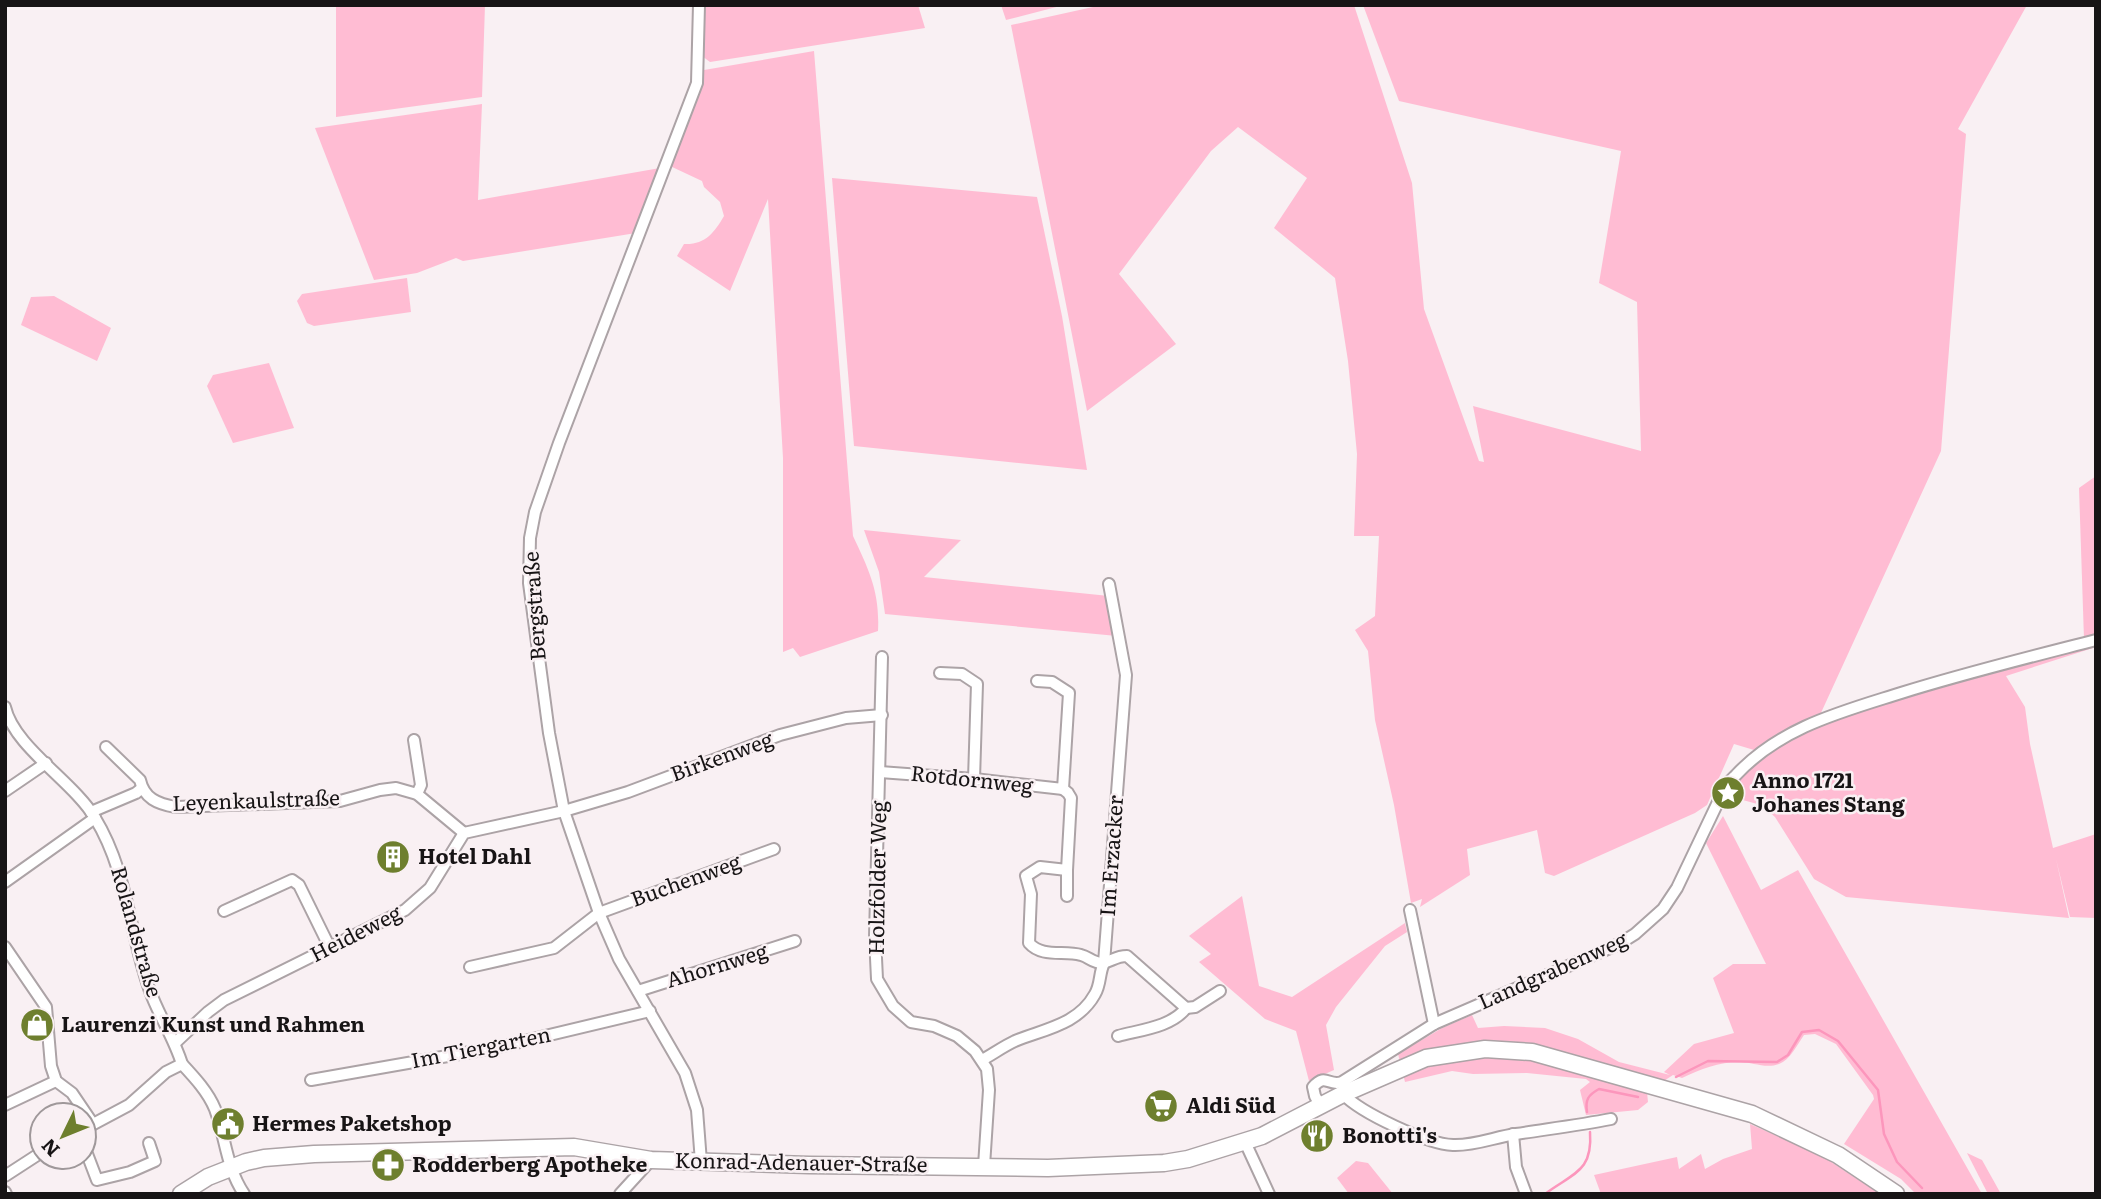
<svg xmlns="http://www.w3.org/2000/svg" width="2101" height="1199" font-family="Literata,serif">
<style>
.green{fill:#ffbcd3}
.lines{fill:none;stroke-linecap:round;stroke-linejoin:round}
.stream{stroke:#fc96bc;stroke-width:2.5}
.minor-casing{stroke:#aca3a6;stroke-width:14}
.secondary-casing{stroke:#aca3a6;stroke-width:19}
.minor{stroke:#fff;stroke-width:10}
.secondary{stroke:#fff;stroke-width:16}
.labels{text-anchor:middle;stroke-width:5;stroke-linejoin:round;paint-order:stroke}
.street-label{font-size:21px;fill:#171415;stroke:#f9f0f3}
.poi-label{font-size:21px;font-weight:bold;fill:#171415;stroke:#f9f0f3;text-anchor:start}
</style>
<rect width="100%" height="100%" fill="#f9f0f3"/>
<!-- green -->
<g class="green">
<path d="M336 5H485L482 97 336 117Z"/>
<path d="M703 5H918L925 28 710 62 702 56Z"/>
<path d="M1001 5H1064L1006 20Z"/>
<path d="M1102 5H1354L1412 183 1424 309 1479 461 1484 462 1473 406 1641 451 1637 302 1599 283 1621 151 1399 101 1363 5H2027L1958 129 1966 134 1941 451 1820 715 1791 726 1754 750 1734 744 1707 805 1695 813 1554 876 1545 873 1537 830 1467 849 1470 875 1420 907 1422 899 1411 903 1394 805 1375 720 1368 651 1355 630 1375 616 1379 536H1354L1357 454 1348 361 1335 278 1274 228 1307 178 1238 127 1211 151 1119 274 1176 344 1087 411 1011 25Z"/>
<path d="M814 51 853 536C869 570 880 592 878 631L800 657 793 648 783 652V458L768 199 730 291 677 256 684 244C705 245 714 233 724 216L720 202 704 187 702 181 670 166 704 70Z"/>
<path d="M482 104 478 200 660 168 636 233 463 261 456 258 417 273 374 280 315 128Z"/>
<path d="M832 178 1037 197 1062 316 1087 470 854 446Z"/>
<path d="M407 278 411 312 314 326 307 323 297 301 302 294Z"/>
<path d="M54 296 111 328 97 361 21 325 31 297Z"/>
<path d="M269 363 294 428 233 443 207 386 213 375Z"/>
<path d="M2096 476V636L2084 639 2079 488Z"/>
<path d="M864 530 961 540 924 577 1109 596 1117 636 885 614 879 572Z"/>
<path d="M2096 644V647L2006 676 2025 707 2030 744 2053 848 2096 834V918L2070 917 2056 859 2069 918 1846 897 1814 879 1775 817 1761 805 1739 799 1722 798 1723 793 1778 743 1826 719 1963 677Z"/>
<path d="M1723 816 1761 890 1798 870 1982 1194H1916L1901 1179 1844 1144 1874 1099 1873 1095 1836 1044 1815 1034 1804 1035C1797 1045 1790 1060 1779 1064 1766 1069 1752 1062 1740 1062 1718 1062 1701 1069 1682 1078L1673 1075 1647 1092 1648 1102 1638 1110 1586 1115 1580 1090 1590 1082 1586 1079 1527 1073 1473 1074 1452 1071 1405 1082 1398 1054 1442 1028 1472 1015 1478 1028 1504 1026 1545 1028 1578 1039 1619 1062 1670 1075 1664 1072 1694 1044 1734 1033 1713 978 1733 964H1766L1706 843Z"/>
<path d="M1242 896 1259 986 1292 997 1405 923 1407 932 1385 946 1336 1007 1326 1025 1334 1070 1309 1081 1296 1031 1265 1019 1199 962 1211 954 1189 936Z"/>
<path d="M1750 1124 1822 1156 1880 1194H1601L1594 1175 1677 1157 1679 1169 1701 1154 1705 1169 1723 1159 1752 1149Z"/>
<path d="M1967 1153 1982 1160 2001 1194H1988Z"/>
<path d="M1356 1161 1368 1163 1393 1194H1349L1337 1178Z"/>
</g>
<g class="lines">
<!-- stream -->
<g class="stream">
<path d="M1676 1077 1708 1061 1777 1062 1788 1055 1802 1032 1819 1030 1838 1041 1878 1090 1884 1134 1897 1162 1922 1188"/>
<path d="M1587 1112C1585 1100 1588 1095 1599 1089L1638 1097"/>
<path d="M1545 1194C1573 1173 1593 1172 1590 1132"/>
</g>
<!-- minor casing -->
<g class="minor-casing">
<g id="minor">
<path d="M699 5 697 83 559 443 535 512 530 538 529 583 549 733 564 811 599 913 619 959 685 1073 697 1110 701 1162"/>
<path d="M882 657 875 937 877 979 893 1006 911 1022 934 1026 957 1036 975 1051 987 1069 989 1090 984 1166"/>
<path d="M940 673 962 674 977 684 974 779"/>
<path d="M5 707C14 747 74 782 95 818 128 872 129 933 150 991 159 1016 174 1038 182 1064"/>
<path d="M414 740 421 785 417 794"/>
<path d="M106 747 140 780C144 798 157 804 176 807L340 801 380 790 396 788 417 794 464 833"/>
<path d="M880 772 974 779 1063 789 1069 693 1052 682 1037 681"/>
<path d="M1063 789 1068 793 1071 798 1067 870 1040 867 1026 876 1031 894 1029 943C1042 958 1064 950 1081 955 1089 957 1093 963 1102 963 1111 962 1115 956 1127 956L1186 1008C1172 1027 1140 1030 1118 1036"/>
<path d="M5 791 46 763"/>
<path d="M91 812 136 793 141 789"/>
<path d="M5 882 95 818"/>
<path d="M1067 896V870"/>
<path d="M1410 910 1434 1024"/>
<path d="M224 911 292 880 299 885 330 948"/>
<path d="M5 947 46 1007 51 1066 56 1081 72 1093 93 1124"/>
<path d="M470 967 554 948 599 913 774 849"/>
<path d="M638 991 795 941"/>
<path d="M1186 1008 1195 1007 1220 991"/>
<path d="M175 1043 208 1012 224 1000 405 910 430 888 464 833 564 811 628 792 780 735 846 718 882 715"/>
<path d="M982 1060C993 1054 1004 1046 1015 1041 1044 1029 1078 1025 1095 994 1101 984 1099 973 1104 963L1126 675 1109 584"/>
<path d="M311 1080 499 1047 650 1011"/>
<path d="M1343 1094C1361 1113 1427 1144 1453 1145 1474 1146 1495 1137 1516 1134 1548 1129 1580 1125 1611 1119"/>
<path d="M5 1105 56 1081"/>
<path d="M1321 1107 1315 1096 1313 1087C1326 1072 1328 1087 1342 1082L1434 1024 1619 944 1635 934 1663 909 1677 888 1719 800C1721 789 1728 783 1736 775 1781 727 1841 712 1901 693 1965 673 2030 657 2096 640"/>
<path d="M84 1129 129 1105 166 1072 182 1064C195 1078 208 1092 215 1109 226 1139 226 1167 244 1194"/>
<path d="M1513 1134 1516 1167 1526 1194"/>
<path d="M1245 1142 1269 1194"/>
<path d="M84 1146 97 1180 130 1172 155 1161 149 1143"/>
<path d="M5 1176 42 1152"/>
<path d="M5 1192 6 1194"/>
<path d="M620 1194 651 1160"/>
</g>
</g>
<!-- secondary casing -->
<g class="secondary-casing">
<path id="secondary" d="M181 1194 208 1177 246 1162 264 1158 314 1154 574 1147 651 1160 809 1165 1048 1168 1164 1163 1188 1159 1262 1136 1343 1094 1426 1058 1485 1049 1532 1052 1752 1114 1838 1155 1896 1194"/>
</g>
<!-- minor -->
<use href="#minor" class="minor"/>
<!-- secondary -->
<use href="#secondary" class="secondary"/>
</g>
<!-- icons -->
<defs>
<g id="sight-disc" transform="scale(1.75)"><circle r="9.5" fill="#6e7f2e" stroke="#f9f0f3"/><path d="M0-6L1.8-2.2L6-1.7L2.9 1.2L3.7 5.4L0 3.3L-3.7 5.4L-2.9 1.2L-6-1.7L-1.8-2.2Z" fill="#fff"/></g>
<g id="building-disc" transform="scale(1.75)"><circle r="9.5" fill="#6e7f2e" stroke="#f9f0f3"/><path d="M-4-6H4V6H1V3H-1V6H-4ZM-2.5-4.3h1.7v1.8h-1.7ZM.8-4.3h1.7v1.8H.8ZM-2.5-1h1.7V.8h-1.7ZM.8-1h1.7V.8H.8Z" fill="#fff"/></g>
<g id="shop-disc" transform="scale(1.75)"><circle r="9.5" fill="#6e7f2e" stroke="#f9f0f3"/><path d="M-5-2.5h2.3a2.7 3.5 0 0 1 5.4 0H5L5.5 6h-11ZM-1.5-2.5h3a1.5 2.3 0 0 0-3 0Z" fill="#fff"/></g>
<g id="supermarket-disc" transform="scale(1.75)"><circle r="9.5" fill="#6e7f2e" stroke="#f9f0f3"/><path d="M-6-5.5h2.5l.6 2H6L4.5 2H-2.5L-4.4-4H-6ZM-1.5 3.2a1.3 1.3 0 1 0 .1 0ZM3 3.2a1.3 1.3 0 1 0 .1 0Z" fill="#fff"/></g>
<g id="civic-disc" transform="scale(1.75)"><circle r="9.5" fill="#6e7f2e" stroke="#f9f0f3"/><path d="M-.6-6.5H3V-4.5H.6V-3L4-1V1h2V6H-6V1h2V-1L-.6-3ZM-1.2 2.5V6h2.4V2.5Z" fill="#fff"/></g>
<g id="restaurant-disc" transform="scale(1.75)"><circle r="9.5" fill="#6e7f2e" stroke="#f9f0f3"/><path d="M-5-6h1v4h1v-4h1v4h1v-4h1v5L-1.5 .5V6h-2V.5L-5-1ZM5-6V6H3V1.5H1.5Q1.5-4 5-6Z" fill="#fff"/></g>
<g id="pharmacy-disc" transform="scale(1.75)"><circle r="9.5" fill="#6e7f2e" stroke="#f9f0f3"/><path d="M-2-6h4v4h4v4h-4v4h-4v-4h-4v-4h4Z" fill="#fff"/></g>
</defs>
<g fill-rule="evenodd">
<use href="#sight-disc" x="1728" y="793"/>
<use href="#building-disc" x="393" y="857"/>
<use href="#shop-disc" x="37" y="1025"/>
<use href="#supermarket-disc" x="1161" y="1106"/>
<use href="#civic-disc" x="228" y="1124"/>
<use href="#restaurant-disc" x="1317" y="1136"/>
<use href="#pharmacy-disc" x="388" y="1165"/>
</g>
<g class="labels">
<!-- street labels -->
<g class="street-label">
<text transform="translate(535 606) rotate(-94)" y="7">Bergstraße</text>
<text transform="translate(722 757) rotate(-20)" y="7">Birkenweg</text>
<text transform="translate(972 780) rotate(6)" y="7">Rotdornweg</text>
<text transform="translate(256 801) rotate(-2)" y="7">Leyenkaulstraße</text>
<text transform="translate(1112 856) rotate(-86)" y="7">Im Erzacker</text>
<text transform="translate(878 878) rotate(-89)" y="7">Holzfolder Weg</text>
<text transform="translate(686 881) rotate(-20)" y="7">Buchenweg</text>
<text transform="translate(136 932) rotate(74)" y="7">Rolandstraße</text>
<text transform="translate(356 934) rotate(-27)" y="7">Heideweg</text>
<text transform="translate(717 966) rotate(-17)" y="7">Ahornweg</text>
<text transform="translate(1553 971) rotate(-24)" y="7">Landgrabenweg</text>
<text transform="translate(481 1048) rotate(-11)" y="7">Im Tiergarten</text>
<text transform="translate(801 1163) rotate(1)" y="7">Konrad-Adenauer-Straße</text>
</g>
<!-- poi labels -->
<g class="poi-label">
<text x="1752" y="788">Anno 1721<tspan x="1752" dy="24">Johanes Stang</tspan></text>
<text x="418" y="864">Hotel Dahl</text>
<text x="61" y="1032">Laurenzi Kunst und Rahmen</text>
<text x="1186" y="1113">Aldi Süd</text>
<text x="252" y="1131">Hermes Paketshop</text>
<text x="1342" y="1143">Bonotti's</text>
<text x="412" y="1172">Rodderberg Apotheke</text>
</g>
</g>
<!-- border -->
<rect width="2101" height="1199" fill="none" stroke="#171415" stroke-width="14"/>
<!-- north arrow -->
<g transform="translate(63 1136) rotate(227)"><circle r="33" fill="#f9f0f3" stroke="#9f989a" stroke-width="2"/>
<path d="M0-5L12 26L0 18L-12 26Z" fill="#6e7f2e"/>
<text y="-10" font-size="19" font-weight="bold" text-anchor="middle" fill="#171415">N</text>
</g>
</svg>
